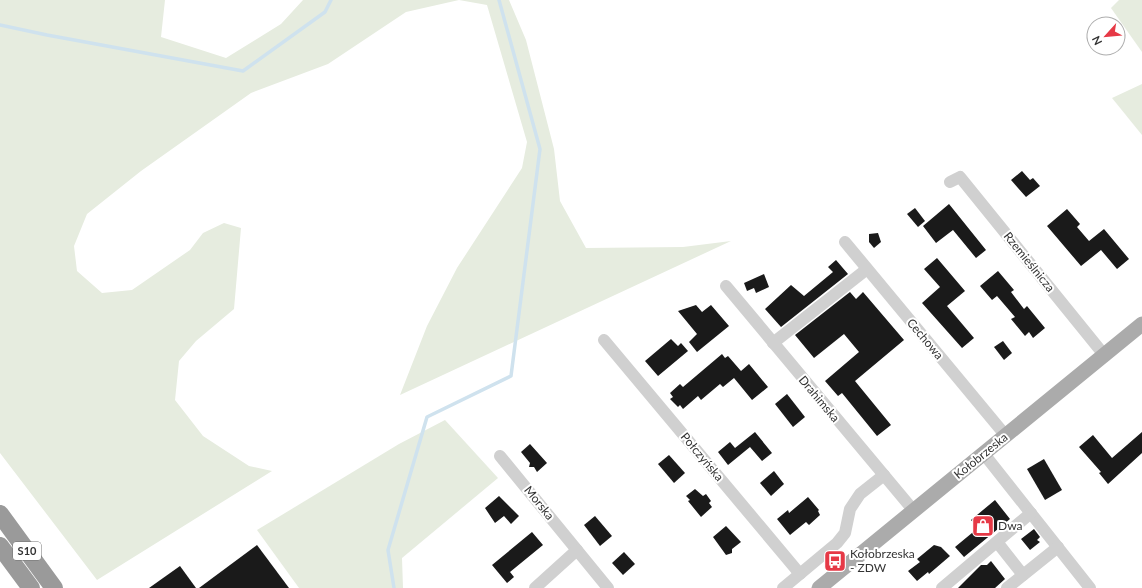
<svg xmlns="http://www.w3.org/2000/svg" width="1142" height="588" font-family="Lato,sans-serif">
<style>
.green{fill:#e6ecdf}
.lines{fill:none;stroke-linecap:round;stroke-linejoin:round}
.stream{stroke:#cfe2ee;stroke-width:3.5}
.building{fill:#1a1a1a}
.minor{stroke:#d0d0d0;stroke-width:12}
.major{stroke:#ababab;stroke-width:15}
.highway{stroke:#9a9a9a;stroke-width:18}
.labels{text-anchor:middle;stroke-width:4;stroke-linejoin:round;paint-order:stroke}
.shield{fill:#fff;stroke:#707070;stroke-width:1}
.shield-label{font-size:11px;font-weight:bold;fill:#333}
.street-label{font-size:12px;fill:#333;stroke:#fff}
.poi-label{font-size:12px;fill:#333;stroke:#fff;text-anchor:start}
</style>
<rect width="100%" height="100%" fill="#fff"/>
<!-- green -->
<g class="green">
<path d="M0 0H165L161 37 226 58 281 24 303 0H509L526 40 554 149 560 201 586 248 683 247 731 241 400 395 427 326 457 268 522 168 527 142 487 5 459 0 406 12 328 64 251 93 141 171 87 214 74 246 77 271 102 293 132 290 190 250 203 233 224 223 241 228 234 309 196 341 179 361 175 400 203 436 249 466 272 471 97 580 0 453Z"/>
<path d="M1119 0H1142V52L1111 8Z"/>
<path d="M1142 84V135L1112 98Z"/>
<path d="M445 420 498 478 402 558 403 588H299L257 530 399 444Z"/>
</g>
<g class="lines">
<!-- stream -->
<g class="stream">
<path d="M0 25 47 35 243 71 325 12 331 0"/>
<path d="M394 588 388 550 427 417 511 376 540 149 499 0"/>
</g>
</g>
<!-- building -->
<g class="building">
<path d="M1022 171 1030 180 1033 178 1040 186 1026 197 1011 180Z"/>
<path d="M949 204 986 250 976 258 953 230 936 243 923 226Z"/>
<path d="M915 208 925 221 918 227 907 214Z"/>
<path d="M1067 209 1080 224 1077 227 1089 241 1104 229 1129 259 1117 269 1101 250 1081 266 1047 226Z"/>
<path d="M878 233 881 242 874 248 869 242V234Z"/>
<path d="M937 258 965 291 947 306 974 338 962 348 922 303 940 287 924 269Z"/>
<path d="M836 260 848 274 781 327 765 309 791 285 804 296 833 272 828 267Z"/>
<path d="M998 271 1014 290 1011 292 1024 309 1027 306 1045 328 1033 338 1029 332 1025 336 1011 319 1015 317 997 296 992 300 980 286Z"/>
<path d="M764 274 769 287 756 293 754 288 747 291 744 283Z"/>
<path d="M850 292 856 299 863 292 904 340 855 381 891 425 877 436 842 393 838 396 825 381 859 352 844 334 814 358 795 335Z"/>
<path d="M696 305 702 312 711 305 729 326 697 352 689 342 697 334 678 311Z"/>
<path d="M671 339 678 346 681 343 688 351 658 376 645 361Z"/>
<path d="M1003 341 1012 353 1004 360 994 347Z"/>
<path d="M722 354 725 358 728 356 741 371 749 364 768 387 752 400 734 378 723 387 720 384 701 400 698 396 683 409 680 405 678 407 670 399 673 397 670 393 680 384 683 387Z"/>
<path d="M787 394 805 417 793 427 775 404Z"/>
<path d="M755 432 772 453 762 461 750 447 728 465 718 452 730 442 735 448Z"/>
<path d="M1142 432V453L1108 484 1099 473 1101 472 1079 447 1093 435 1112 458Z"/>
<path d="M530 444 547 463 537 472 534 467H529L530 463 521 452Z"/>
<path d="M669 455 685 473 674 483 658 464Z"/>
<path d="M1044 459 1062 490 1045 500 1027 469Z"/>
<path d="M774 471 784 484 771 496 760 483Z"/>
<path d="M695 489 703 496 706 494 711 501 709 503 712 507 701 517 688 501 690 500 686 496Z"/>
<path d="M499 496 519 516 511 524 504 516 495 523 485 508Z"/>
<path d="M808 497 819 510 818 511 820 515 809 525 806 522 790 535 777 519 788 510 789 513Z"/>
<path d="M995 500 1010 519 964 557 955 547 978 528 971 520Z"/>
<path d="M595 516 612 536 600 546 584 525Z"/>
<path d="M726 526 741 542 732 549V553L726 555 713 537Z"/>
<path d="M1034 529 1040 537 1037 540 1040 542 1030 550 1021 539Z"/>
<path d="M532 532 543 545 510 572 514 577 507 583 492 565Z"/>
<path d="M257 545 289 588H199Z"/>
<path d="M934 545 941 547 950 556 929 574 928 572 917 581 908 571 920 562 917 559Z"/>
<path d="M624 552 635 564 623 575 612 563Z"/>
<path d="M991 561 1005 579 995 588H958L981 565H987Z"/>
<path d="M180 566 196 588H149Z"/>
</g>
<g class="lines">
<!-- minor -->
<g class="minor">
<path d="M950 182 960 177 1105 356"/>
<path d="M845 242 1006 436"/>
<path d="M726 286 914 511"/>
<path d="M604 340 800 574"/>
<path d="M773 343 867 269"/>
<path d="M984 454 1090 588"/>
<path d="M500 456 608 588"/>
<path d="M997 542 1023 575"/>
<path d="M535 588 577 550"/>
<path d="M783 588 837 543 845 533 850 509 860 494 884 475"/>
<path d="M942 588 1031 513"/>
<path d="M1007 588 1058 547"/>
</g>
<!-- major -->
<path class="major" d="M819 588 1142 324"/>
<!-- highway -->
<g class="highway">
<path d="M0 514 54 588"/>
<path d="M0 546 31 588"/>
</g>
</g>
<!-- icons -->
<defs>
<g id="shop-square" transform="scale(1.15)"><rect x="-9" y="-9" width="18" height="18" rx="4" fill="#e63946" stroke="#fff"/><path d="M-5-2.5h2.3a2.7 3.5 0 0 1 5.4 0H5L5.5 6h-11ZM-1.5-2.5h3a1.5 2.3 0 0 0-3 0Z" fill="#fff"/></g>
<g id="bus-square" transform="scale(1.15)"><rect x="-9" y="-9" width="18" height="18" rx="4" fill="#e63946" stroke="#fff"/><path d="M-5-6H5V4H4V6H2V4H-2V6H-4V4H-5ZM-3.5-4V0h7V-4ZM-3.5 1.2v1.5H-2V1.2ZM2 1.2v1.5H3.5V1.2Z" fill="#fff"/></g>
</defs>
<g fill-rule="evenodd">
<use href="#shop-square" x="983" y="526"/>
<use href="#bus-square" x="835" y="561"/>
</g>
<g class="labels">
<!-- shield labels -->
<rect class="shield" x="13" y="542" width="28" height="18" rx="3"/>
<g class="shield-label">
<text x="27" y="555">S10</text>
</g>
<!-- street labels -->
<g class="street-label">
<text transform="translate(1029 262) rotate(51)" y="4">Rzemieślnicza</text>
<text transform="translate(925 339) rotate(50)" y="4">Cechowa</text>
<text transform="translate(819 399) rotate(50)" y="4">Drahimska</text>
<text transform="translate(981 456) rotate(-39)" y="4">Kołobrzeska</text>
<text transform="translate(702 457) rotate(50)" y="4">Połczyńska</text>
<text transform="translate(539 503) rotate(51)" y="4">Morska</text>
</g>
<!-- poi labels -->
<g class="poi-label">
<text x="998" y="530">Dwa</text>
<text x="850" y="558">Kołobrzeska<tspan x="850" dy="14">- ZDW</tspan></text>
</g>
</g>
<!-- north arrow -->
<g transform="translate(1106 36) rotate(243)"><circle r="19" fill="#ffffff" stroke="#adadad"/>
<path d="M0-3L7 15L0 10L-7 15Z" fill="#e63946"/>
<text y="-6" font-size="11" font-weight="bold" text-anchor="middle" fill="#333333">N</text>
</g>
</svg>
